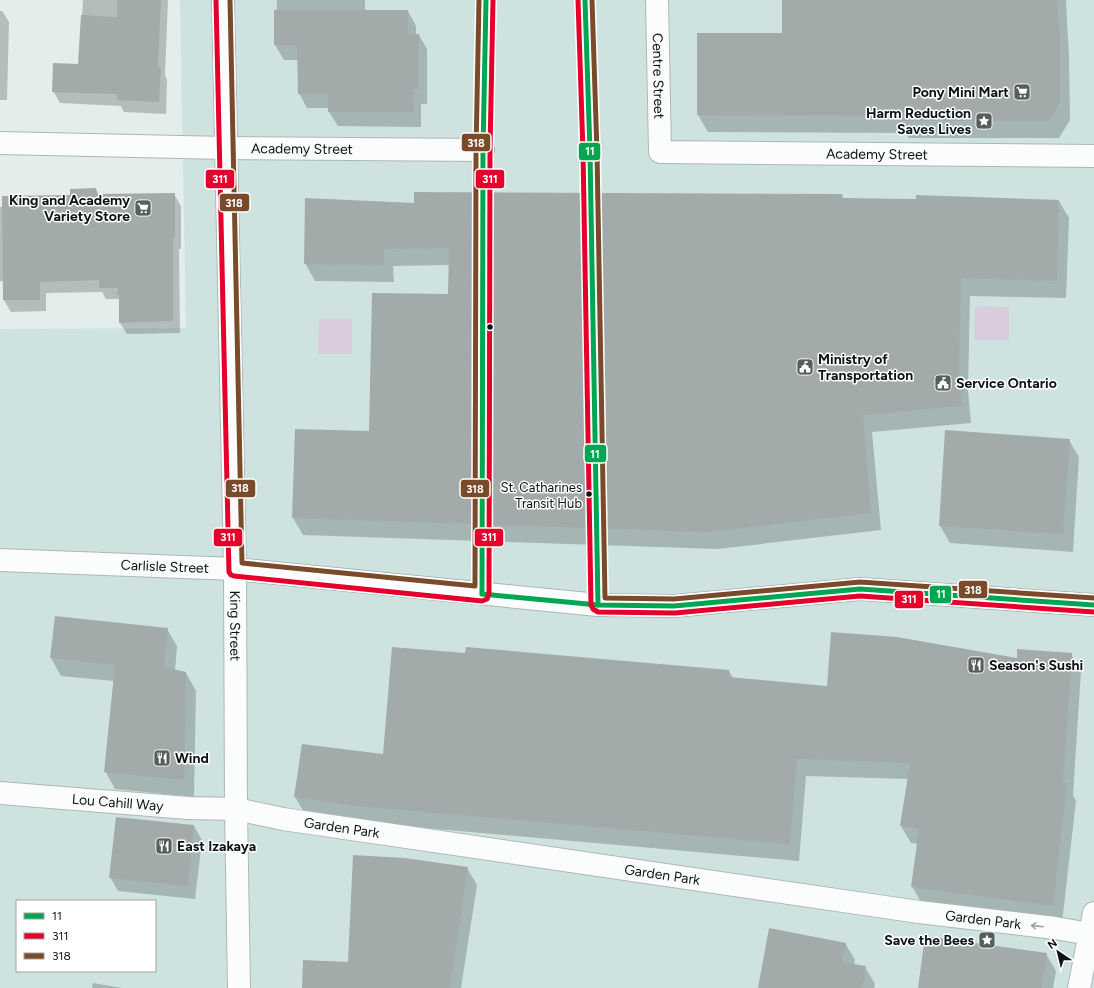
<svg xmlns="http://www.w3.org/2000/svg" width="1094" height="988" font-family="Figtree,sans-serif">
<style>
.built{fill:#cee3e0;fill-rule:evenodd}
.green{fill:#dacbdd}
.shadow{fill:#0003}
.building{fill:#a3abaa}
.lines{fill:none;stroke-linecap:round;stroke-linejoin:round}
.street-casing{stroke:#aeb7b6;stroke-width:24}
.secondary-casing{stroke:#aeb7b6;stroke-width:24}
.street{stroke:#fbfcfc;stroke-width:22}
.secondary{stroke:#fbfcfc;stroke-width:22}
.bus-1-casing{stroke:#fff;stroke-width:8}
.bus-2-casing{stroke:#fff;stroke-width:8}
.bus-3-casing{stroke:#fff;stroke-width:8}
.bus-1{stroke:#00a651;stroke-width:5}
.bus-2{stroke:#e4002b;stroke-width:5}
.bus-3{stroke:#7a4b2a;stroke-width:5}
.oneway{stroke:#9b9f9e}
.bus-dot{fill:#0c1312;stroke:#fff;stroke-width:1.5}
.labels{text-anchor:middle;stroke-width:3;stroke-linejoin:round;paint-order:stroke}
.bus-label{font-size:13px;fill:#0c1312;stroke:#fff;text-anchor:end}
.street-label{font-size:14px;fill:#0c1312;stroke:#fff}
.poi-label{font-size:14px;font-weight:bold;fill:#0c1312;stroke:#fff;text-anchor:start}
.line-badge{stroke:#fff;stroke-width:1.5}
.badge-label{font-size:11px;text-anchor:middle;font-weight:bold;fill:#fff}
</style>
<rect width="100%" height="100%" fill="#e2edec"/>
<!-- built -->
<path class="built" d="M180 0H1094V988H0V329L186 328ZM17 901H155V971H17Z"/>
<!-- green -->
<g class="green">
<path d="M975 306 1009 307V340H974Z"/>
<path d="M319 319H352V354H318Z"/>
</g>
<!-- shadow -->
<g class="shadow">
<path d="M83 0H168L165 75 167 80 166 114 124 112 121 106 60 103 53 91 79 65Z"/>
<path d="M277 0H365V11H408L416 26V35H419L427 49V104H421V127L338 126 329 112V108H307L299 93 298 60H284L275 45Z"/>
<path d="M783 0H1066L1067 23 1069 56 1070 120 1059 138H909L906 133 708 132 698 115 783 34Z"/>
<path d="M0 11H2L9 22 7 100H0Z"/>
<path d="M96 189 99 195 174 194 181 206V249H179L180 333 127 334 120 323V299H106L102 292 46 293V311L11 312 4 300V281H0V207L71 196Z"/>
<path d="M842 195 844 199 1059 201 1069 218 1066 298 970 296 968 391 971 423 872 432 881 530 718 549 303 535 293 518 370 432 449 295V265L393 266 394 282 315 281 305 263 415 204Z"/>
<path d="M1069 440 1079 457 1073 552 950 543 940 526Z"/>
<path d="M167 629 177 646 175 671 186 673 196 691 194 797 115 789 105 771 114 681 61 676 51 658Z"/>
<path d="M1071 654 1081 671 1073 795 1076 801 1062 923 922 904 912 886 918 844 911 843 901 826 908 779 806 776 799 861 368 823 305 814 295 797 302 745 384 756 729 671 733 678 828 687 1018 659Z"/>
<path d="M117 818 194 826 202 840 195 899 118 891 110 877Z"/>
<path d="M467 868 477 885 461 988H303L349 963Z"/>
<path d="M845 943 855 960 854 965 865 967 875 984 874 988H759Z"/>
<path d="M1046 954 1056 971 1053 988H919Z"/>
<path d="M93 983 122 988H92Z"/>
</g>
<!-- building -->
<g class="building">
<path d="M117 0H161L158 67H161L159 102 117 100V94L52 92 53 63 78 64 81 15 117 17Z"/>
<path d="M782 0H1057L1060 38V102L1049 121H898V116L697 115V33H782Z"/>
<path d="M274 10H408V34H419V89H413L414 112H328V94H298L297 45H274Z"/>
<path d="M96 188 97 194 175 193V237L173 238V321L119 323V295H117L118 288H99V280L40 282V300H3L2 196 70 195V189Z"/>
<path d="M414 192 842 194V198L916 199V195L1059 200 1057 281 961 278 959 373 962 406 863 415 871 513 708 532 292 518 295 429 369 431 372 293 448 294 449 248 384 249V265L304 264 305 198 414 203Z"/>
<path d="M945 430 1070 439 1063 534 939 526Z"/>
<path d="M55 616 168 628 164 667 186 672 184 780 104 772 115 665 50 658Z"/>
<path d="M831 632 897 637 1017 658V649L1072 653 1063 782 1067 783 1053 906 911 887 919 829 900 826 910 763 797 759 790 844 357 806 294 797 302 744 383 754 392 647 465 653 466 647 729 670V677L827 686Z"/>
<path d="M116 817 194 825 188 886 109 878Z"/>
<path d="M353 855 405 858 468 867 450 988H302L303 960 348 962Z"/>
<path d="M769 928 846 943 842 962 866 966 862 988H758Z"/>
<path d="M925 936 1047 953 1042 988H918Z"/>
</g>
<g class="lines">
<!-- street casing -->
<g class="street-casing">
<g id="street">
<path id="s1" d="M657 0 660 152 1094 156"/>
<path id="s2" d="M0 143 226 148 483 150"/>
<path id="s3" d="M0 793 188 808 236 809 283 819 919 912 1055 928 1090 934"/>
</g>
</g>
<!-- secondary casing -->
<g class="secondary-casing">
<g id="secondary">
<path id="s4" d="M223 0 235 569 236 809 239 988"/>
<path id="s5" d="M0 560 235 569 598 605 674 606 860 589 1094 605"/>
<path d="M1079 988 1094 913"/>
</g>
</g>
<!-- street -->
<use href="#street" class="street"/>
<!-- secondary -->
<use href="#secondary" class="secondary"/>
<!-- bus-1 casing -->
<g class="bus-1-casing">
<g id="bus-1">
<path d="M585 0 590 152 598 605"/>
<path d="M482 594 598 605 674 606 860 589 1094 605"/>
<path d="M482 594 483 150 486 0"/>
</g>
</g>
<!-- bus-2 casing -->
<g class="bus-2-casing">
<g id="bus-2">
<path d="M216 0 229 572 231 575 234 576 482 601 487 599 489 594 490 150 493 0"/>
<path d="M578 0 583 152 591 605 593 609 598 612 675 613 860 596 1094 612"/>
</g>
</g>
<!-- bus-3 casing -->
<g class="bus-3-casing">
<g id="bus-3">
<path d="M230 0 242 563 475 586 476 150 479 0"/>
<path d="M592 0 597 152 605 598 674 599 860 582 1094 598"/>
</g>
</g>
<!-- bus-1 -->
<use href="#bus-1" class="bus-1"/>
<!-- bus-2 -->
<use href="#bus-2" class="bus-2"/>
<!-- bus-3 -->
<use href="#bus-3" class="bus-3"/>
</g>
<!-- one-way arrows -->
<defs><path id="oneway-shaft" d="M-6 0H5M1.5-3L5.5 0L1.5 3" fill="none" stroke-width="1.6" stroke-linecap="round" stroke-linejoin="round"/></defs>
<use class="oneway" href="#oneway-shaft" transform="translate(1037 926) rotate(-173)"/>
<!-- icons -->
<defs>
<g id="supermarket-square" transform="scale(0.9)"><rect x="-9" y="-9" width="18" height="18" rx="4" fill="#575f5e" stroke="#fff"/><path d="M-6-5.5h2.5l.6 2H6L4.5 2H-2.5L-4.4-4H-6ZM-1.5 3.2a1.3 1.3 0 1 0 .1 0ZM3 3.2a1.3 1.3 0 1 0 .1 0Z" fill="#fff"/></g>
<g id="sight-square" transform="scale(0.9)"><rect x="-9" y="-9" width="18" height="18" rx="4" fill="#575f5e" stroke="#fff"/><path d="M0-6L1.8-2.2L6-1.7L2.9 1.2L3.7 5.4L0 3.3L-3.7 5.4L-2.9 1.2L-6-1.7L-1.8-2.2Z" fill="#fff"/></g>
<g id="civic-square" transform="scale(0.9)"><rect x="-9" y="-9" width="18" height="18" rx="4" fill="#575f5e" stroke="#fff"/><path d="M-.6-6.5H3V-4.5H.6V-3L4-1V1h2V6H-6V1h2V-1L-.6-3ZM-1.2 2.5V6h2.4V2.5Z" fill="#fff"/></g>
<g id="restaurant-square" transform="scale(0.9)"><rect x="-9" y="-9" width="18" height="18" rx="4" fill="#575f5e" stroke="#fff"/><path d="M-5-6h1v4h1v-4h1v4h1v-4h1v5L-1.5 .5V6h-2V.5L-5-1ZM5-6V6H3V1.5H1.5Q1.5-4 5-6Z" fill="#fff"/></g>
</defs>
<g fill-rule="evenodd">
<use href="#supermarket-square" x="1022" y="92"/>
<use href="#sight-square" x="984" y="121"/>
<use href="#supermarket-square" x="143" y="208"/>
<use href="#civic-square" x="805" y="367"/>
<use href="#civic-square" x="943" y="383"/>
<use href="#restaurant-square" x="976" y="665"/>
<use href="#restaurant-square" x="162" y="758"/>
<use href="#restaurant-square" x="164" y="846"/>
<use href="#sight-square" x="987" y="940"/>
</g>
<!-- markers -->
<g class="bus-dot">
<circle cx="490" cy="327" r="3.5"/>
<circle cx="589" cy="494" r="3.5"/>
</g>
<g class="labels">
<!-- bus labels -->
<g class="bus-label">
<text x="582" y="492">St. Catharines<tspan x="582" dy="16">Transit Hub</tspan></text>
</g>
<!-- street labels -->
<g class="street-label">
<text dy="5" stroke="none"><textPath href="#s1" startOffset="76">Centre Street</textPath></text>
<text dy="5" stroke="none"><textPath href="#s2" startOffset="302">Academy Street</textPath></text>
<text dy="5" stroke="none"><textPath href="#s1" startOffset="369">Academy Street</textPath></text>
<text dy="5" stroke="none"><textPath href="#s5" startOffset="165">Carlisle Street</textPath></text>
<text dy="5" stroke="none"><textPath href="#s4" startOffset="626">King Street</textPath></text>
<text dy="5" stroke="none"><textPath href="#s3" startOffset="118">Lou Cahill Way</textPath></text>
<text dy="5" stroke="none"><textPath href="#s3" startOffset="344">Garden Park</textPath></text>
<text dy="5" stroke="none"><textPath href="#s3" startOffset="668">Garden Park</textPath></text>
<text dy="5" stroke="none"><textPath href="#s3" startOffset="992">Garden Park</textPath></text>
</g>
<!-- poi labels -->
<g class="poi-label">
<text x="1009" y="97" text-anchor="end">Pony Mini Mart</text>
<text x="971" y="118" text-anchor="end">Harm Reduction<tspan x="971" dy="16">Saves Lives</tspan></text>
<text x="130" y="205" text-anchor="end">King and Academy<tspan x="130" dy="16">Variety Store</tspan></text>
<text x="818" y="364">Ministry of<tspan x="818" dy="16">Transportation</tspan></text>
<text x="956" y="388">Service Ontario</text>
<text x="989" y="670">Season's Sushi</text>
<text x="175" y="763">Wind</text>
<text x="177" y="851">East Izakaya</text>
<text x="974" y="945" text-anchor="end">Save the Bees</text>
</g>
</g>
<g class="line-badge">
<rect x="461" y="133" width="30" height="19" rx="4" fill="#7a4b2a"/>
<rect x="578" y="142" width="23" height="19" rx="4" fill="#00a651"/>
<rect x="205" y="169" width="30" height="20" rx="4" fill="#e4002b"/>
<rect x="475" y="169" width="30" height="20" rx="4" fill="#e4002b"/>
<rect x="219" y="193" width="31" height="19" rx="4" fill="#7a4b2a"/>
<rect x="584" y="444" width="23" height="19" rx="4" fill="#00a651"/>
<rect x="225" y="479" width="31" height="19" rx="4" fill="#7a4b2a"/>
<rect x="460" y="479" width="30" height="19" rx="4" fill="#7a4b2a"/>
<rect x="213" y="528" width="30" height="19" rx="4" fill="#e4002b"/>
<rect x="474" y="528" width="30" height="19" rx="4" fill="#e4002b"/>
<rect x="958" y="580" width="30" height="19" rx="4" fill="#7a4b2a"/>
<rect x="929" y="585" width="23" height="19" rx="4" fill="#00a651"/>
<rect x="894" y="590" width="30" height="19" rx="4" fill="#e4002b"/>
</g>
<g class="badge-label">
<text x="476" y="147">318</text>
<text x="590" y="155">11</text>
<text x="220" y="183">311</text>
<text x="490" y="183">311</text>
<text x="234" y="207">318</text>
<text x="595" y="458">11</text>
<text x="240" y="492">318</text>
<text x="475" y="493">318</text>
<text x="228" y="541">311</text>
<text x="489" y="541">311</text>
<text x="973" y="594">318</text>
<text x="941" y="598">11</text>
<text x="909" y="603">311</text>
</g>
<!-- legend -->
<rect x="16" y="900" width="140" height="72" fill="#ffffff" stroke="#9ea1a0"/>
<rect x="24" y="913" width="20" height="6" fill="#00a651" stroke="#9ea1a0"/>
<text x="52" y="920" font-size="12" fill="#0c1312">11</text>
<rect x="24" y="933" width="20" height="6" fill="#e4002b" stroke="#9ea1a0"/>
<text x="52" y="940" font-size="12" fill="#0c1312">311</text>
<rect x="24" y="953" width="20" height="6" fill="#7a4b2a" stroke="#9ea1a0"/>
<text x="52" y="960" font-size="12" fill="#0c1312">318</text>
<!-- north arrow -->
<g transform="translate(1058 952) rotate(325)" stroke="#ffffff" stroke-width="3" paint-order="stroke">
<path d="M0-3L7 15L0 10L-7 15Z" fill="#0c1312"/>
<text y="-6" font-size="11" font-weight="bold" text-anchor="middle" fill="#0c1312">N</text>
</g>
</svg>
